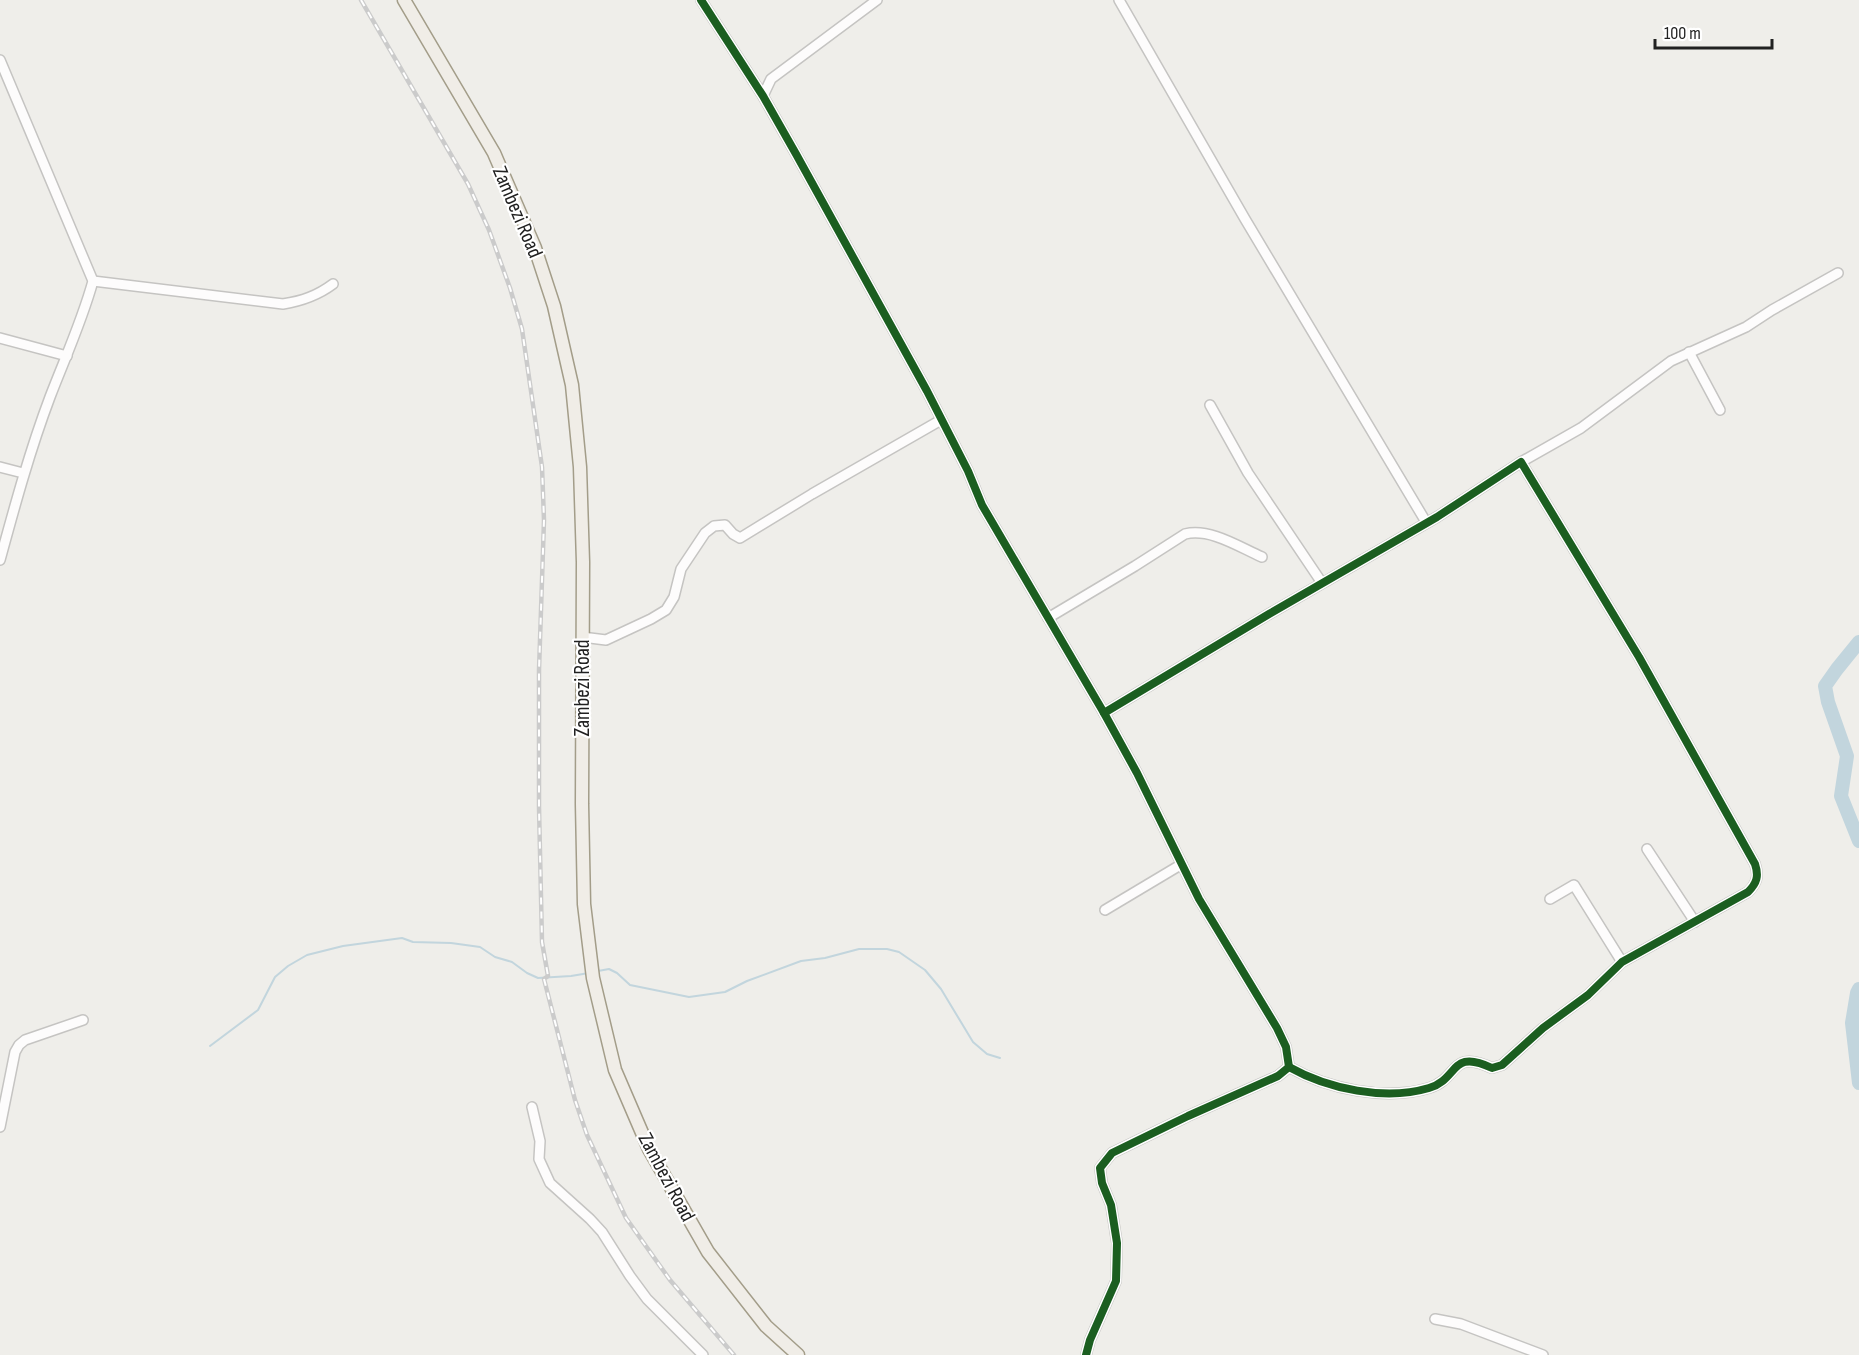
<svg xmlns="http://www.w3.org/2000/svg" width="1859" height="1355" font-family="'Sofia Sans Condensed',sans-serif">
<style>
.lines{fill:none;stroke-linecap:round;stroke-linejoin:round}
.stream{stroke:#c2d5dd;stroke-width:2}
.river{stroke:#c2d5dd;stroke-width:14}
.minor-casing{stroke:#c5c4c2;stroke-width:12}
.major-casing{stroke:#a39d89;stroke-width:15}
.minor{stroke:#fdfcfc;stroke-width:9}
.major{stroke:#f0ede7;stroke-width:12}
.rail-casing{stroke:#cbcbcb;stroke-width:4.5}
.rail{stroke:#fff;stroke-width:2;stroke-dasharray:7;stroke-linecap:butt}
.cycleway-casing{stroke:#fff;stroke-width:11}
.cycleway{stroke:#1b5e20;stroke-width:8}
.labels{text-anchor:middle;stroke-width:4.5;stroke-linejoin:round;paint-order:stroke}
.street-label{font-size:21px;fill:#212121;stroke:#fff}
</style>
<rect width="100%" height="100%" fill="#efeeea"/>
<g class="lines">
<!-- stream -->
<g class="stream">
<path d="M598 971 609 969 617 973 630 985 689 997 725 992 747 981 801 961 825 958 859 949H887L899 952 925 970 941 989 973 1042 987 1054 1000 1058"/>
<path d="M210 1046 258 1010 275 977 288 966 307 955 343 946 402 938 413 942 451 943 480 947 495 957 512 962 527 973 538 978 571 976 589 973"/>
</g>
<!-- river -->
<g class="river">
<path d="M1859 642 1837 669 1825 686 1828 702 1847 756 1841 796 1859 841"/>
<path d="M1859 989 1857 993 1852 1023 1859 1083"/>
</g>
<!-- minor casing -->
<g class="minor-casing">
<g id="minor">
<path d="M701 0 763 96 796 154 927 391 968 471 982 505 1104 713 1137 773 1199 899 1277 1028 1286 1047 1289 1067 1278 1076 1188 1116 1112 1153 1100 1168 1102 1183 1111 1205 1117 1243 1116 1281 1090 1340 1086 1355"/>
<path d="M1119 0 1245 219 1426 522"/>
<path d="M0 60 93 281C82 321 65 358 50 397 30 450 15 505 0 560"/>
<path d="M763 96 771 79 877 0"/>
<path d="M93 281 283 304C302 301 317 296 333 284"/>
<path d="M0 338 67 356"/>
<path d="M1689 352 1720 410"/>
<path d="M1210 405 1248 473 1322 583"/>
<path d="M1521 462 1581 428 1671 361 1746 327 1772 310 1838 273"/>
<path d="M0 467 23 473"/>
<path d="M1048 618 1135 566 1185 534C1211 528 1239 547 1262 557"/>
<path d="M582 637 606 640 651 619 666 610 674 597 681 569 705 533 714 526 725 525 733 534 740 538 812 494 941 420"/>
<path d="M1104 713 1269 614 1437 517 1521 462 1639 657 1755 864C1759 876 1757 883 1748 892L1622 962 1588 995 1543 1028 1502 1065 1492 1068C1450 1048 1459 1079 1429 1088 1385 1101 1328 1089 1289 1067"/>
<path d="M1647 849 1695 922"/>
<path d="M1550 899 1574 885 1622 962"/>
<path d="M1105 910 1182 864"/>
<path d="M532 1107 540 1141 539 1159 550 1183 590 1219 602 1232 630 1276 647 1299 703 1355"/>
<path d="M0 1127 15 1052 19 1045 25 1040 83 1020"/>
<path d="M1435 1319 1461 1324 1543 1355"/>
</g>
</g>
<!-- major casing -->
<g class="major-casing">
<path id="major" d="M404 0 494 153 513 197 535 248 554 306 572 385 580 467 583 562 582 804 584 904 593 978 615 1070 649 1149 708 1252 766 1326 798 1355"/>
</g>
<!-- minor -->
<use href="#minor" class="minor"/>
<!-- major -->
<use href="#major" class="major"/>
<!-- rail casing -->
<g class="rail-casing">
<path id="rail" d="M361 0 468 184 489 230 510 288 522 329 542 467 544 520 539 670V807L542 942 548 976 544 979 575 1100 587 1135 626 1218 670 1280 734 1355"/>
</g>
<!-- rail -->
<use href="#rail" class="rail"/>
<!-- cycleway casing -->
<g class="cycleway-casing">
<g id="cycleway">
<path d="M701 0 763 96 796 154 927 391 968 471 982 505 1104 713 1137 773 1199 899 1277 1028 1286 1047 1289 1067 1278 1076 1188 1116 1112 1153 1100 1168 1102 1183 1111 1205 1117 1243 1116 1281 1090 1340 1086 1355"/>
<path d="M1104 713 1269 614 1437 517 1521 462 1639 657 1755 864C1759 876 1757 883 1748 892L1622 962 1588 995 1543 1028 1502 1065 1492 1068C1450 1048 1459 1079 1429 1088 1385 1101 1328 1089 1289 1067"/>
</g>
</g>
<!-- cycleway -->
<use href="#cycleway" class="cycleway"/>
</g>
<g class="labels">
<!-- street labels -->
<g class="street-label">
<text transform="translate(518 212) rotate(67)" y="7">Zambezi Road</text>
<text transform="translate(582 688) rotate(-90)" y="7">Zambezi Road</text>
<text transform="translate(667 1177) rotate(62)" y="7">Zambezi Road</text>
</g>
</g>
<!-- scale -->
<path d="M1655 39v9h117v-9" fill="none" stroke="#212121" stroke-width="3"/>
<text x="1664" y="39" font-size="18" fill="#212121" stroke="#ffffff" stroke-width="4.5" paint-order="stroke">100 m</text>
</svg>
